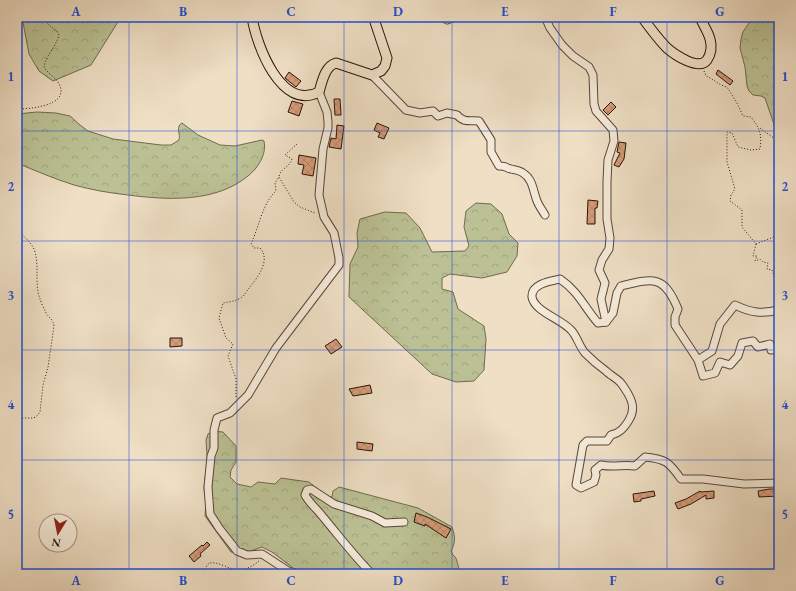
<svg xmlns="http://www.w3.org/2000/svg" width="796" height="591" font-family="'EB Garamond',serif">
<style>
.forest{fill:url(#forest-crowns);stroke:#706a4e}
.building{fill:url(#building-cross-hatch);stroke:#261309}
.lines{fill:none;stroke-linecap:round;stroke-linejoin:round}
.minor-casing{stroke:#584638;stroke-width:9}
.major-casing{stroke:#261309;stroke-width:11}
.path{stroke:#261309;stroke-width:1;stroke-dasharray:1 2;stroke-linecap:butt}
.minor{stroke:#f5ead9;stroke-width:7}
.major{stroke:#efdfc5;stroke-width:9}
.grid{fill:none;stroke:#1d4ed8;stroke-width:1;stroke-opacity:0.55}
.neatline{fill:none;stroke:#1d4ed8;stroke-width:1.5}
.grid-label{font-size:13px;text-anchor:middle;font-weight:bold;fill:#1d4ed8}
</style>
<defs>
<pattern id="forest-crowns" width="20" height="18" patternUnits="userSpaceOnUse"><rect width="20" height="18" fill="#bbc194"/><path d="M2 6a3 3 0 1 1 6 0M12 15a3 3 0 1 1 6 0" fill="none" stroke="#a1a57e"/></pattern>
<pattern id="building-cross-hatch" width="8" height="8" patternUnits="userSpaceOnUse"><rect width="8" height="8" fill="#d89d7a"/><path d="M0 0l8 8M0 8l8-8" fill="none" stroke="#b98668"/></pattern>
</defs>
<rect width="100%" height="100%" fill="#efdfc5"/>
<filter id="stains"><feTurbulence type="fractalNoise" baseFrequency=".005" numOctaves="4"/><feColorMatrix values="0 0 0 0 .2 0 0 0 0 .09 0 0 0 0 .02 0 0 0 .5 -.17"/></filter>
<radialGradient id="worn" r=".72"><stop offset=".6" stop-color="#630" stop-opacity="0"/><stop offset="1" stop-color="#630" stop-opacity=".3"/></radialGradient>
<!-- forest -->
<g class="forest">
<path d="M22 17H121L91 65 53 81 39 71 29 54Z"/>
<path d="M753 17H779V139L765 98 761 96 753 95 749 91 747 86 745 67 740 48 741 39 743 32Z"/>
<path d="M37 112 56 113 70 116 80 125 88 131 113 139 161 145H171L179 140C181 134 175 127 182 123L198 135 220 145 235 146 262 140 264 141C267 154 258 168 248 176 215 203 168 200 128 195 110 193 92 190 74 185 55 179 36 171 17 163V114Z"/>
<path d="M476 203 491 204 502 214 509 234 518 243 517 256 507 272 482 278 450 274 442 278V289L453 292 458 309 484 326 486 339 484 370 474 381 456 382 432 374 349 297 350 264 358 247 357 233 360 219 385 212 406 213 420 228 432 252 465 251 469 246 464 227 466 211Z"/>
<path d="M213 431 223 432 236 446V462L231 470 230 477 237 484 251 487 258 482 275 484 281 478 309 482 326 496 332 497 333 491 339 487 418 508 452 527C455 536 456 542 451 551L453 555 456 558C457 563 460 568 459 574H301L272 552 262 547 242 554 231 552 205 516 206 503 204 489 205 478 208 470 206 440 208 434Z"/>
</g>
<!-- building -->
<g class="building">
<path d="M718 70 733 81 730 85 716 74Z"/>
<path d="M289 72 301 81 296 87 285 78Z"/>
<path d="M334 99H340L341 115H335Z"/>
<path d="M292 101 303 104 299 116 288 112Z"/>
<path d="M611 102 616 107 608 115 603 110Z"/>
<path d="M377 123 389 128 384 139 378 137 380 133 374 130Z"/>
<path d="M337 125 344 126 341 149 329 147 331 138 336 139Z"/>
<path d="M619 142 626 143 624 159 619 167 614 165 620 153 617 152Z"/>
<path d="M299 155 316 158 313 176 302 174 304 165 298 164Z"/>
<path d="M588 200 598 201 597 208H595V224H587Z"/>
<path d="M170 338H182V346L170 347Z"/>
<path d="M336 339 342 347 331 354 325 346Z"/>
<path d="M370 385 372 393 353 396 349 389Z"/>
<path d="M357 442 373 444 372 451 357 449Z"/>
<path d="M769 489H779V496L759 497 758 491Z"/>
<path d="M654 491 655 496 641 499V501L634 502 633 494Z"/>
<path d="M700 491 701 492 714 491V498L706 499V495L691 504 678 509 675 503 686 499Z"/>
<path d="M416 513 427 517 451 529 446 538 425 524V526L414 522Z"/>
<path d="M207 542 210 545 200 554 201 556 194 562 189 556 202 545 203 546Z"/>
</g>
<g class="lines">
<!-- minor casing -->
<g class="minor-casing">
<g id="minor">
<path d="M442 17 447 20 454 17"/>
<path d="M545 17 550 28 562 45 573 56 589 67 593 75 594 104 596 111 613 130 614 141 608 160 607 182V219L610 238 609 249 602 260 599 270 605 283 601 299 606 322 598 323C584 307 579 292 560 279 550 281 531 284 532 297 534 311 561 319 571 330 577 336 579 346 585 353 591 359 599 366 606 371 610 375 616 378 620 382 623 385 625 389 627 392 633 402 635 410 629 420 624 428 620 433 611 435L607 441H587L583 445 576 485 581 488 594 482 596 475 595 470 601 465C614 468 623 464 635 466L645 457C666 459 669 462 681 479H703L744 484 779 483"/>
<path d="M372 75 406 110 420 113 433 111 438 116 447 113 457 115C464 123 469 120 479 121L491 140V152L499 166C508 166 505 168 511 169 515 170 519 170 523 173 533 179 533 191 537 201 539 206 542 210 545 215"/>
<path d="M606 322 613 313 617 293 621 286C654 278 664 275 678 309L675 317V325L698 360 703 376 715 373 720 362 730 365 738 356 742 343 753 341 758 347 770 344 771 350 779 349"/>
<path d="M698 360 712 351 720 324 735 305C751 313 762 314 779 310"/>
<path d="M299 574 288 571 262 554 247 555 237 551 219 528 210 514 208 487 211 456 214 448V430L217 418 230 413 248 395 276 348 339 265V258L334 233 324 217 319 195 323 149 328 128V122L327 112 319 92"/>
<path d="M372 574C354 556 339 536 323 517 317 509 310 504 305 495L307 490 311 489 334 504 372 516 385 523 404 522"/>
</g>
</g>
<!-- major casing -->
<g class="major-casing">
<g id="major">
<path d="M252 17C256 44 281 112 319 92 322 82 325 66 336 63L372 75 381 71 385 66 387 58 375 22 374 17"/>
<path d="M642 17C650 28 658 39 667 48 675 55 699 71 707 60 711 54 712 46 710 39 708 31 703 25 700 17"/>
</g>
</g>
<!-- path -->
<g class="path">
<path d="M704 71 706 76C714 79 718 85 727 87L737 103 743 116 751 117C760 129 762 134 760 149L751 150 738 147 732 133 727 132V162L735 189 731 195 730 201 742 210V227L756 244 753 256H757L755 261 760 259 763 262 768 263 767 269 772 270C775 279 779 290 777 300L779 303"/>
<path d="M17 109C29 109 68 106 60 86 57 78 48 74 44 67 46 55 56 47 59 35 56 27 47 28 45 17"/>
<path d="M760 128 779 142"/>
<path d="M279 176C281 168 290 167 292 159L285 155 297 144"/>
<path d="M17 227C21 236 30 240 34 249 40 265 34 283 40 299 41 303 44 308 46 313 49 318 53 319 54 326L48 367 43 385 40 412 36 417 33 418H17"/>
<path d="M756 244 776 236 779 237"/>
<path d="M779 319 776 321 779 323 776 325 779 330"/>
<path d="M236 397V379L228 356 233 344 226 338 219 318 223 303C229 302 237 301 242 297 245 295 247 290 250 287 258 277 271 260 260 248H254L251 244C259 227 262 204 276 191L275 183 279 177 294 202 300 207 315 213"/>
<path d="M201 574 209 563C220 561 230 571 241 570 248 569 254 565 259 561"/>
</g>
<!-- minor -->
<use href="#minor" class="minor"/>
<!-- major -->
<use href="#major" class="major"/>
</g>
<!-- grid -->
<path class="grid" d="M129 17V574M237 17V574M344 17V574M452 17V574M559 17V574M667 17V574M17 131H779M17 241H779M17 350H779M17 460H779"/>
<!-- margin -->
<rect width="796" height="591" fill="none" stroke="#efdfc5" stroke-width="44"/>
<!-- north arrow -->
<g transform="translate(58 533) rotate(190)"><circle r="19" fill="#f5ead9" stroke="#a29486"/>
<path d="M0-3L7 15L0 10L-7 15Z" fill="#8f2418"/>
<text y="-6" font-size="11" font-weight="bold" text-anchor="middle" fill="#261309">N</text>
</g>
<rect x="22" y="22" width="752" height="547" class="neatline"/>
<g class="grid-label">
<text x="76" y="16">A</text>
<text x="183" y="16">B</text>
<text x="291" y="16">C</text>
<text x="398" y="16">D</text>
<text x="505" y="16">E</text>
<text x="613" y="16">F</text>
<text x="720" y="16">G</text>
<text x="11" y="81">1</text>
<text x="785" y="81">1</text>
<text x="11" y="191">2</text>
<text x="785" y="191">2</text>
<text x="11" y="300">3</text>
<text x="785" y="300">3</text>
<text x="11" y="409">4</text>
<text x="785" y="409">4</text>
<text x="11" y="519">5</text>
<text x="785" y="519">5</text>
<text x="76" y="585">A</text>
<text x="183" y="585">B</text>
<text x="291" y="585">C</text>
<text x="398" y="585">D</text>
<text x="505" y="585">E</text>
<text x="613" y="585">F</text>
<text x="720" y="585">G</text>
</g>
<rect width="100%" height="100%" filter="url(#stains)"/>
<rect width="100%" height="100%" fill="url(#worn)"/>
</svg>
